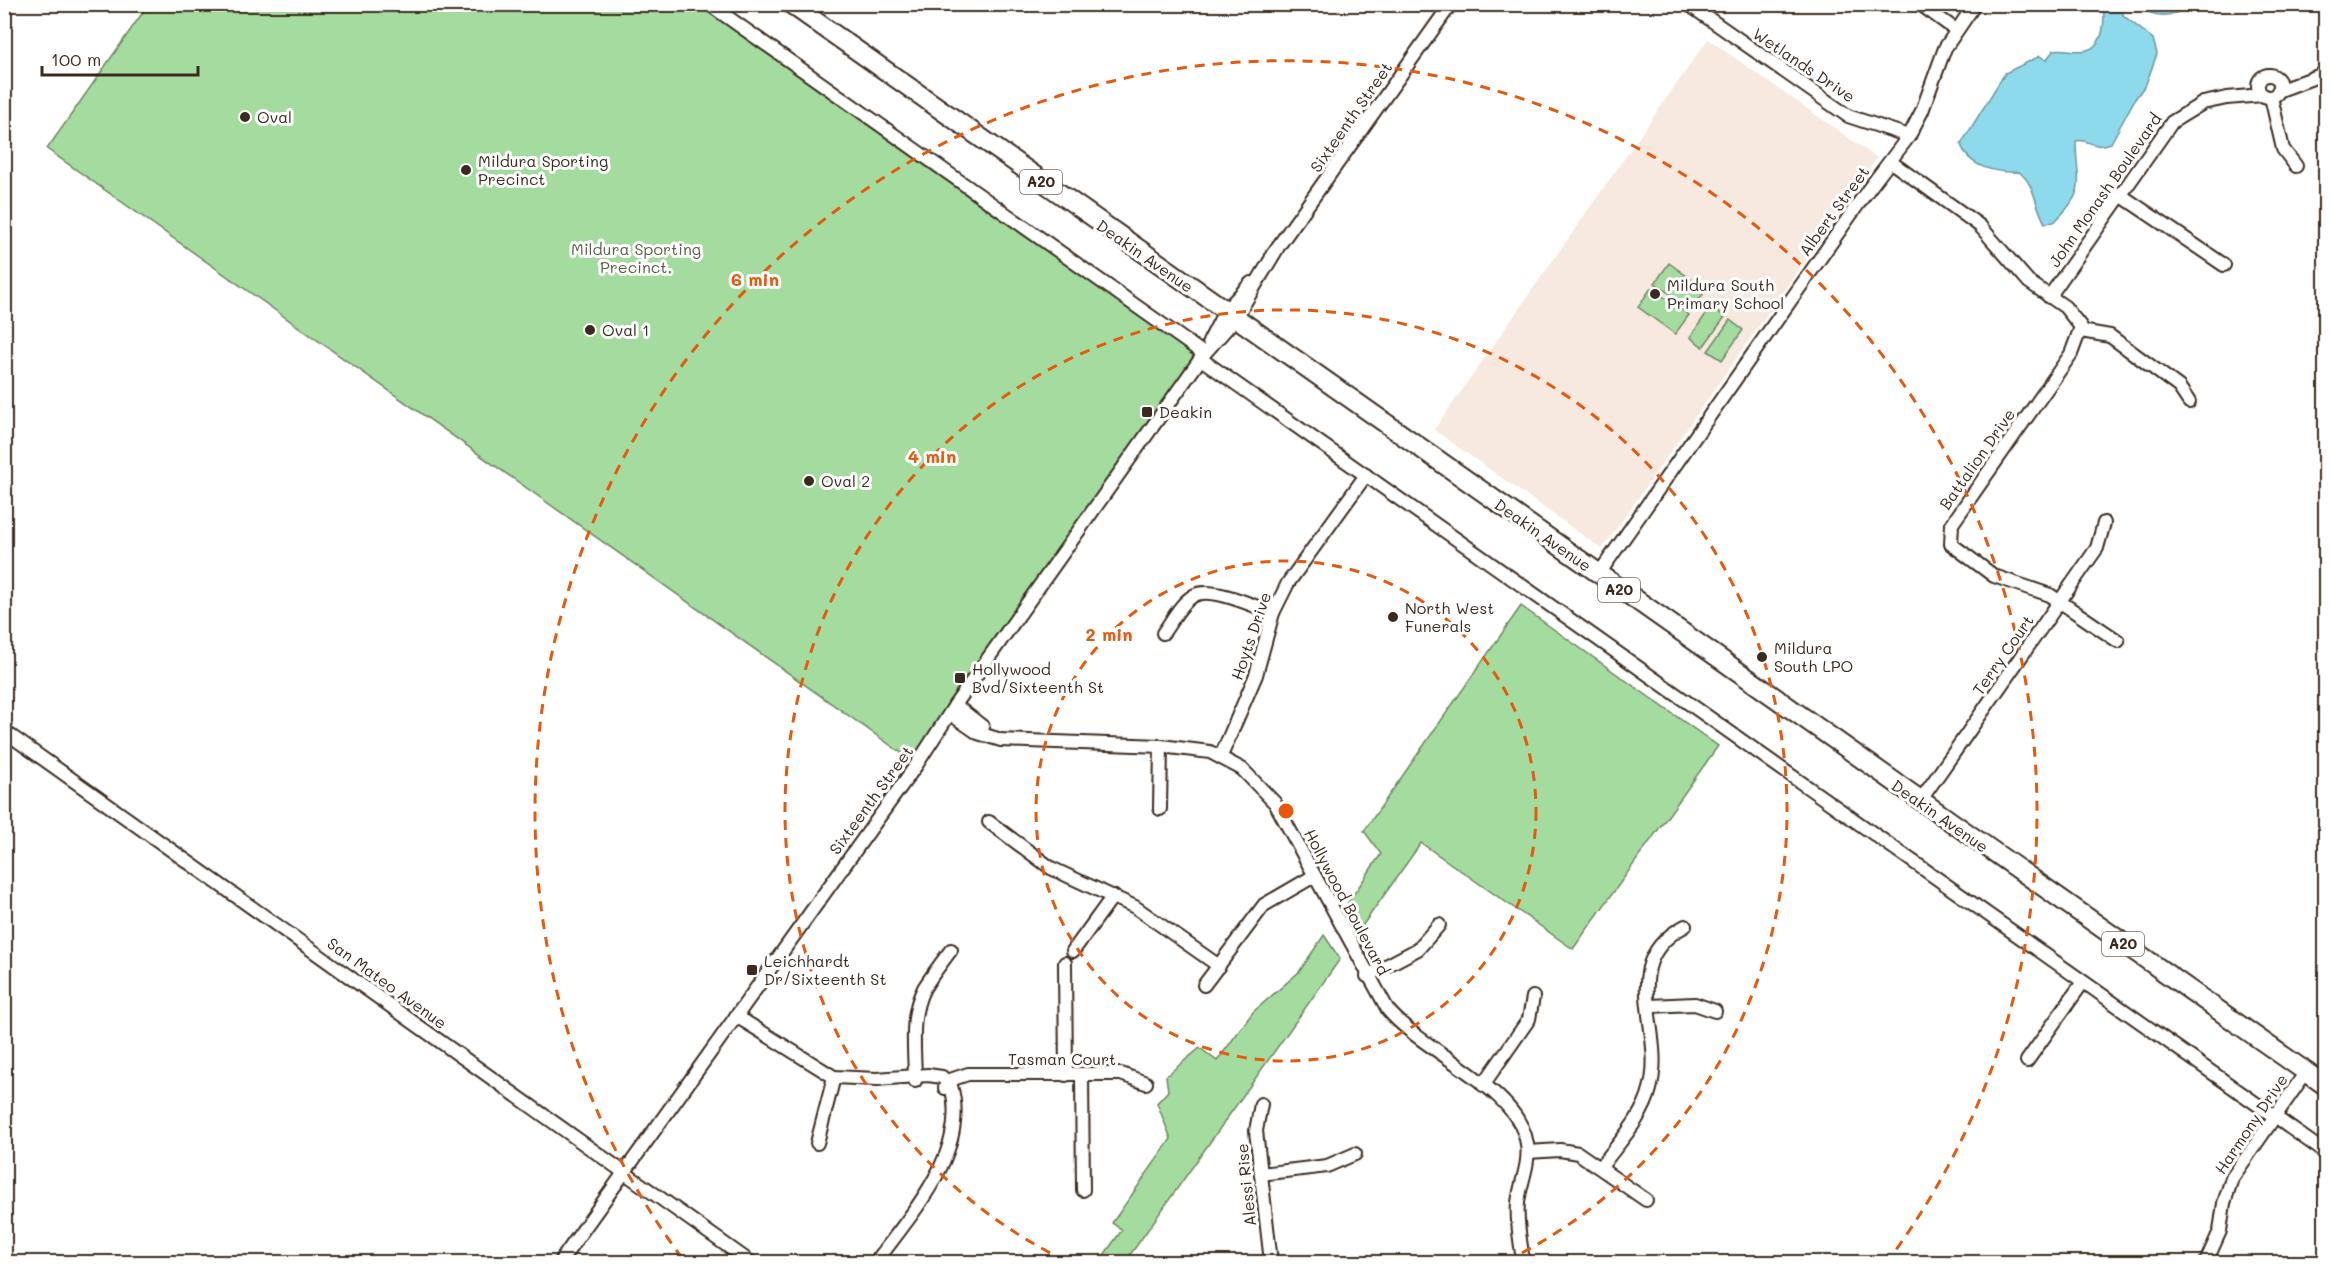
<svg xmlns="http://www.w3.org/2000/svg" width="2330" height="1267" font-family="Mali,sans-serif">
<style>
.built{fill:#f7e9df}
.green{fill:#a4dca0;stroke:#70835f;stroke-width:1.5}
.water{fill:#8ddaec;stroke:#6c949a;stroke-width:1.5}
.lines{fill:none;stroke-linecap:round;stroke-linejoin:round}
.minor-casing{stroke:#3b2a1e;stroke-width:16}
.highway-casing{stroke:#3b2a1e;stroke-width:22}
.minor{stroke:#fff;stroke-width:12}
.highway{stroke:#fff;stroke-width:18}
.ring{fill:none;stroke:#e8590c;stroke-width:3;stroke-dasharray:10 8}
.poi-dot{fill:#3b2a1e;stroke:#fff;stroke-width:2}
.labels{text-anchor:middle;stroke-width:6;stroke-linejoin:round;paint-order:stroke}
.shield{fill:#fff;stroke:#766a62;stroke-width:1.5}
.shield-label{font-size:15px;font-weight:bold;fill:#3b2a1e}
.street-label{font-size:16px;fill:#3b2a1e;stroke:#fff}
.poi-label{font-size:16px;fill:#3b2a1e;stroke:#fff;text-anchor:start}
.park-label{font-size:16px;fill:#5a5f45;stroke:#fff}
.centre{fill:#e8590c;stroke:#fff;stroke-width:3}
.ring-label{font-size:18px;text-anchor:middle;font-weight:bold;fill:#e8590c;stroke:#fff;stroke-width:6;stroke-linejoin:round;paint-order:stroke}
</style>
<rect width="100%" height="100%" fill="#fff"/>
<filter id="ink" filterUnits="userSpaceOnUse"><feTurbulence type="fractalNoise" baseFrequency=".0167" numOctaves="2"/><feDisplacementMap in="SourceGraphic" scale="12" xChannelSelector="R" yChannelSelector="G"/><feConvolveMatrix kernelMatrix="1 2 1 2 8 2 1 2 1" color-interpolation-filters="sRGB"/></filter>
<g filter="url(#ink)">
<!-- built -->
<path class="built" d="M1708 39 1877 158 1602 549 1434 430Z"/>
<!-- green -->
<g class="green">
<path d="M148 5H709L1204 354 917 764 47 149Z"/>
<path d="M1669 263 1706 290 1692 310 1655 283Z"/>
<path d="M1651 288 1689 315 1675 334 1638 307Z"/>
<path d="M1711 307 1725 317 1703 347 1690 337Z"/>
<path d="M1730 320 1743 330 1722 360 1708 351Z"/>
<path d="M1521 606 1718 746 1573 949 1421 843 1360 929 1347 904 1381 854 1364 831Z"/>
<path d="M1324 935 1340 959 1125 1262H1099L1122 1230 1112 1223 1171 1139 1157 1103 1168 1091 1166 1076 1200 1048 1217 1061 1253 1012 1299 972Z"/>
</g>
<!-- water -->
<g class="water">
<path d="M2103 5H2125L2122 12 2124 16 2153 39 2157 54 2146 84 2135 99 2111 143C2092 150 2088 138 2076 141 2076 182 2089 189 2054 222L2045 223C2035 206 2035 184 2019 172 1997 173 1968 168 1961 144L2005 73 2040 56 2046 60 2054 50C2065 48 2076 53 2087 50 2105 45 2105 19 2103 5Z"/>
<path d="M2137 5H2192C2173 18 2155 20 2137 5Z"/>
</g>
<g class="lines">
<!-- minor casing -->
<g class="minor-casing">
<g id="minor">
<path d="M709 4 1204 354"/>
<path d="M1688 4 1848 116 1909 136"/>
<path d="M1920 4 1956 30"/>
<circle cx="2269" cy="86" r="11"/>
<path d="M2278 91 2326 73"/>
<path d="M2271 97 2283 149 2296 166"/>
<path d="M1891 162 1980 226 2029 282 2065 307 2081 327 2071 354 1952 524 1951 544 1994 576 2050 595 2118 641"/>
<path d="M2119 194 2224 265"/>
<path d="M1272 255 1451 4"/>
<path d="M2049 297 2172 122 2203 103 2227 98 2263 95"/>
<path d="M2081 331 2110 336 2179 387 2189 402"/>
<path d="M1209 342 1225 311 1251 283"/>
<path d="M1201 359 2326 1153"/>
<path d="M1598 575 1868 190 1909 136 1922 111 1945 48 1975 4"/>
<path d="M1163 633C1172 621 1180 604 1193 596 1210 585 1254 606 1273 613"/>
<path d="M955 705 983 727"/>
<path d="M952 715 978 733 1001 740 1161 746 1210 752 1242 769 1275 803 1388 1010C1424 1053 1519 1088 1527 1144 1530 1165 1520 1183 1518 1203 1516 1222 1521 1243 1523 1262"/>
<path d="M4 731 750 1262"/>
<path d="M1221 756 1256 675 1273 613 1288 583 1366 475"/>
<path d="M1920 801 2097 548 2104 523"/>
<path d="M1160 809 1161 746"/>
<path d="M989 822 1051 868 1135 907 1219 966"/>
<path d="M1073 951 1113 896"/>
<path d="M1065 963 1066 1075"/>
<path d="M1367 976 1418 949 1439 925"/>
<path d="M1204 985 1264 905 1314 876"/>
<path d="M1649 1006 1695 1004 1715 1011"/>
<path d="M736 1016 834 1077 877 1079 928 1075 942 1077 951 1086C970 1151 911 1214 876 1262"/>
<path d="M2027 1061 2083 982"/>
<path d="M1082 1074 1083 1190"/>
<path d="M915 1081C915 1051 909 1016 924 988 932 975 942 962 951 950"/>
<path d="M1483 1085 1529 1019 1533 997"/>
<path d="M945 1088 947 1081 968 1074H1121L1146 1083"/>
<path d="M1261 1104 1256 1131 1271 1262"/>
<path d="M817 1143 834 1077"/>
<path d="M1528 1152 1560 1150 1578 1153 1646 1200"/>
<path d="M1601 1167C1618 1143 1643 1118 1650 1089 1667 1030 1614 963 1685 926"/>
<path d="M1261 1174 1327 1166 1355 1154"/>
<path d="M560 1262 917 764 955 705 1204 354 1235 319 1277 249"/>
<path d="M2206 1262 2220 1231 2224 1203 2232 1178 2306 1072"/>
</g>
</g>
<!-- highway casing -->
<g class="highway-casing">
<path id="highway" d="M791 4 2326 1086"/>
</g>
<!-- minor -->
<use href="#minor" class="minor"/>
<!-- highway -->
<use href="#highway" class="highway"/>
</g>
</g>
<!-- distance rings -->
<g class="ring">
<circle cx="1286" cy="811" r="250"/>
<path d="M1066 1261A501 501 0 1 1 1506 1261"/>
<path d="M682 1258A751 751 0 1 1 1890 1258"/>
</g>
<!-- markers -->
<g class="poi-dot">
<circle cx="245" cy="117" r="6"/>
<circle cx="466" cy="170" r="6"/>
<circle cx="1655" cy="294" r="6"/>
<circle cx="590" cy="330" r="6"/>
<rect x="1141" y="406" width="12" height="12" rx="3"/>
<circle cx="809" cy="481" r="6"/>
<circle cx="1393" cy="617" r="6"/>
<circle cx="1762" cy="657" r="6"/>
<rect x="954" y="672" width="12" height="12" rx="3"/>
<rect x="746" y="964" width="12" height="12" rx="3"/>
</g>
<g class="labels">
<!-- shield labels -->
<g class="shield">
<rect x="1020" y="170" width="42" height="24" rx="4.5"/>
<rect x="1598" y="578" width="42" height="24" rx="4.5"/>
<rect x="2102" y="932" width="42" height="24" rx="4.5"/>
</g>
<g class="shield-label">
<text x="1041" y="187">A20</text>
<text x="1619" y="595">A20</text>
<text x="2123" y="949">A20</text>
</g>
<!-- street labels -->
<g class="street-label">
<text transform="translate(1804 65) rotate(34)" y="6">Wetlands Drive</text>
<text transform="translate(1351 117) rotate(-55)" y="6">Sixteenth Street</text>
<text transform="translate(2105 190) rotate(-55)" y="6">John Monash Boulevard</text>
<text transform="translate(1834 211) rotate(-54)" y="6">Albert Street</text>
<text transform="translate(1145 256) rotate(35)" y="6">Deakin Avenue</text>
<text transform="translate(1977 459) rotate(-55)" y="6">Battalion Drive</text>
<text transform="translate(1543 535) rotate(35)" y="6">Deakin Avenue</text>
<text transform="translate(1251 636) rotate(-71)" y="6">Hoyts Drive</text>
<text transform="translate(2003 655) rotate(-55)" y="6">Terry Court</text>
<text transform="translate(871 800) rotate(-54)" y="6">Sixteenth Street</text>
<text transform="translate(1940 816) rotate(35)" y="6">Deakin Avenue</text>
<text transform="translate(1347 902) rotate(62)" y="6">Hollywood Boulevard</text>
<text transform="translate(387 983) rotate(36)" y="6">San Mateo Avenue</text>
<text x="1062" y="1065">Tasman Court</text>
<text transform="translate(2251 1124) rotate(-56)" y="6">Harmony Drive</text>
<text transform="translate(1246 1185) rotate(-96)" y="6">Alessi Rise</text>
</g>
<!-- poi labels -->
<g class="poi-label">
<text x="257" y="123">Oval</text>
<text x="478" y="167">Mildura Sporting<tspan x="478" dy="18">Precinct</tspan></text>
<text x="1667" y="291">Mildura South<tspan x="1667" dy="18">Primary School</tspan></text>
<text x="602" y="336">Oval 1</text>
<text x="1159" y="418">Deakin</text>
<text x="821" y="487">Oval 2</text>
<text x="1405" y="614">North West<tspan x="1405" dy="18">Funerals</tspan></text>
<text x="1774" y="654">Mildura<tspan x="1774" dy="18">South LPO</tspan></text>
<text x="972" y="675">Hollywood<tspan x="972" dy="18">Bvd/Sixteenth St</tspan></text>
<text x="764" y="967">Leichhardt<tspan x="764" dy="18">Dr/Sixteenth St</tspan></text>
</g>
<!-- park labels -->
<g class="park-label">
<text x="636" y="255">Mildura Sporting<tspan x="636" dy="18">Precinct.</tspan></text>
</g>
</g>
<circle cx="1286" cy="811" r="9" class="centre"/>
<g class="ring-label">
<text x="755" y="286">6 min</text>
<text x="932" y="463">4 min</text>
<text x="1109" y="641">2 min</text>
</g>
<!-- margin -->
<rect width="2330" height="1267" fill="none" stroke="#fff" stroke-width="24"/>
<rect x="12" y="12" width="2306" height="1243" fill="none" stroke="#3b2a1e" stroke-width="2" filter="url(#ink)"/>
<!-- scale -->
<path d="M42 66v9h156v-9" fill="none" stroke="#3b2a1e" stroke-width="3"/>
<text x="51" y="66" font-size="18" fill="#3b2a1e" stroke="#ffffff" stroke-width="4.5" paint-order="stroke">100 m</text>
</svg>
